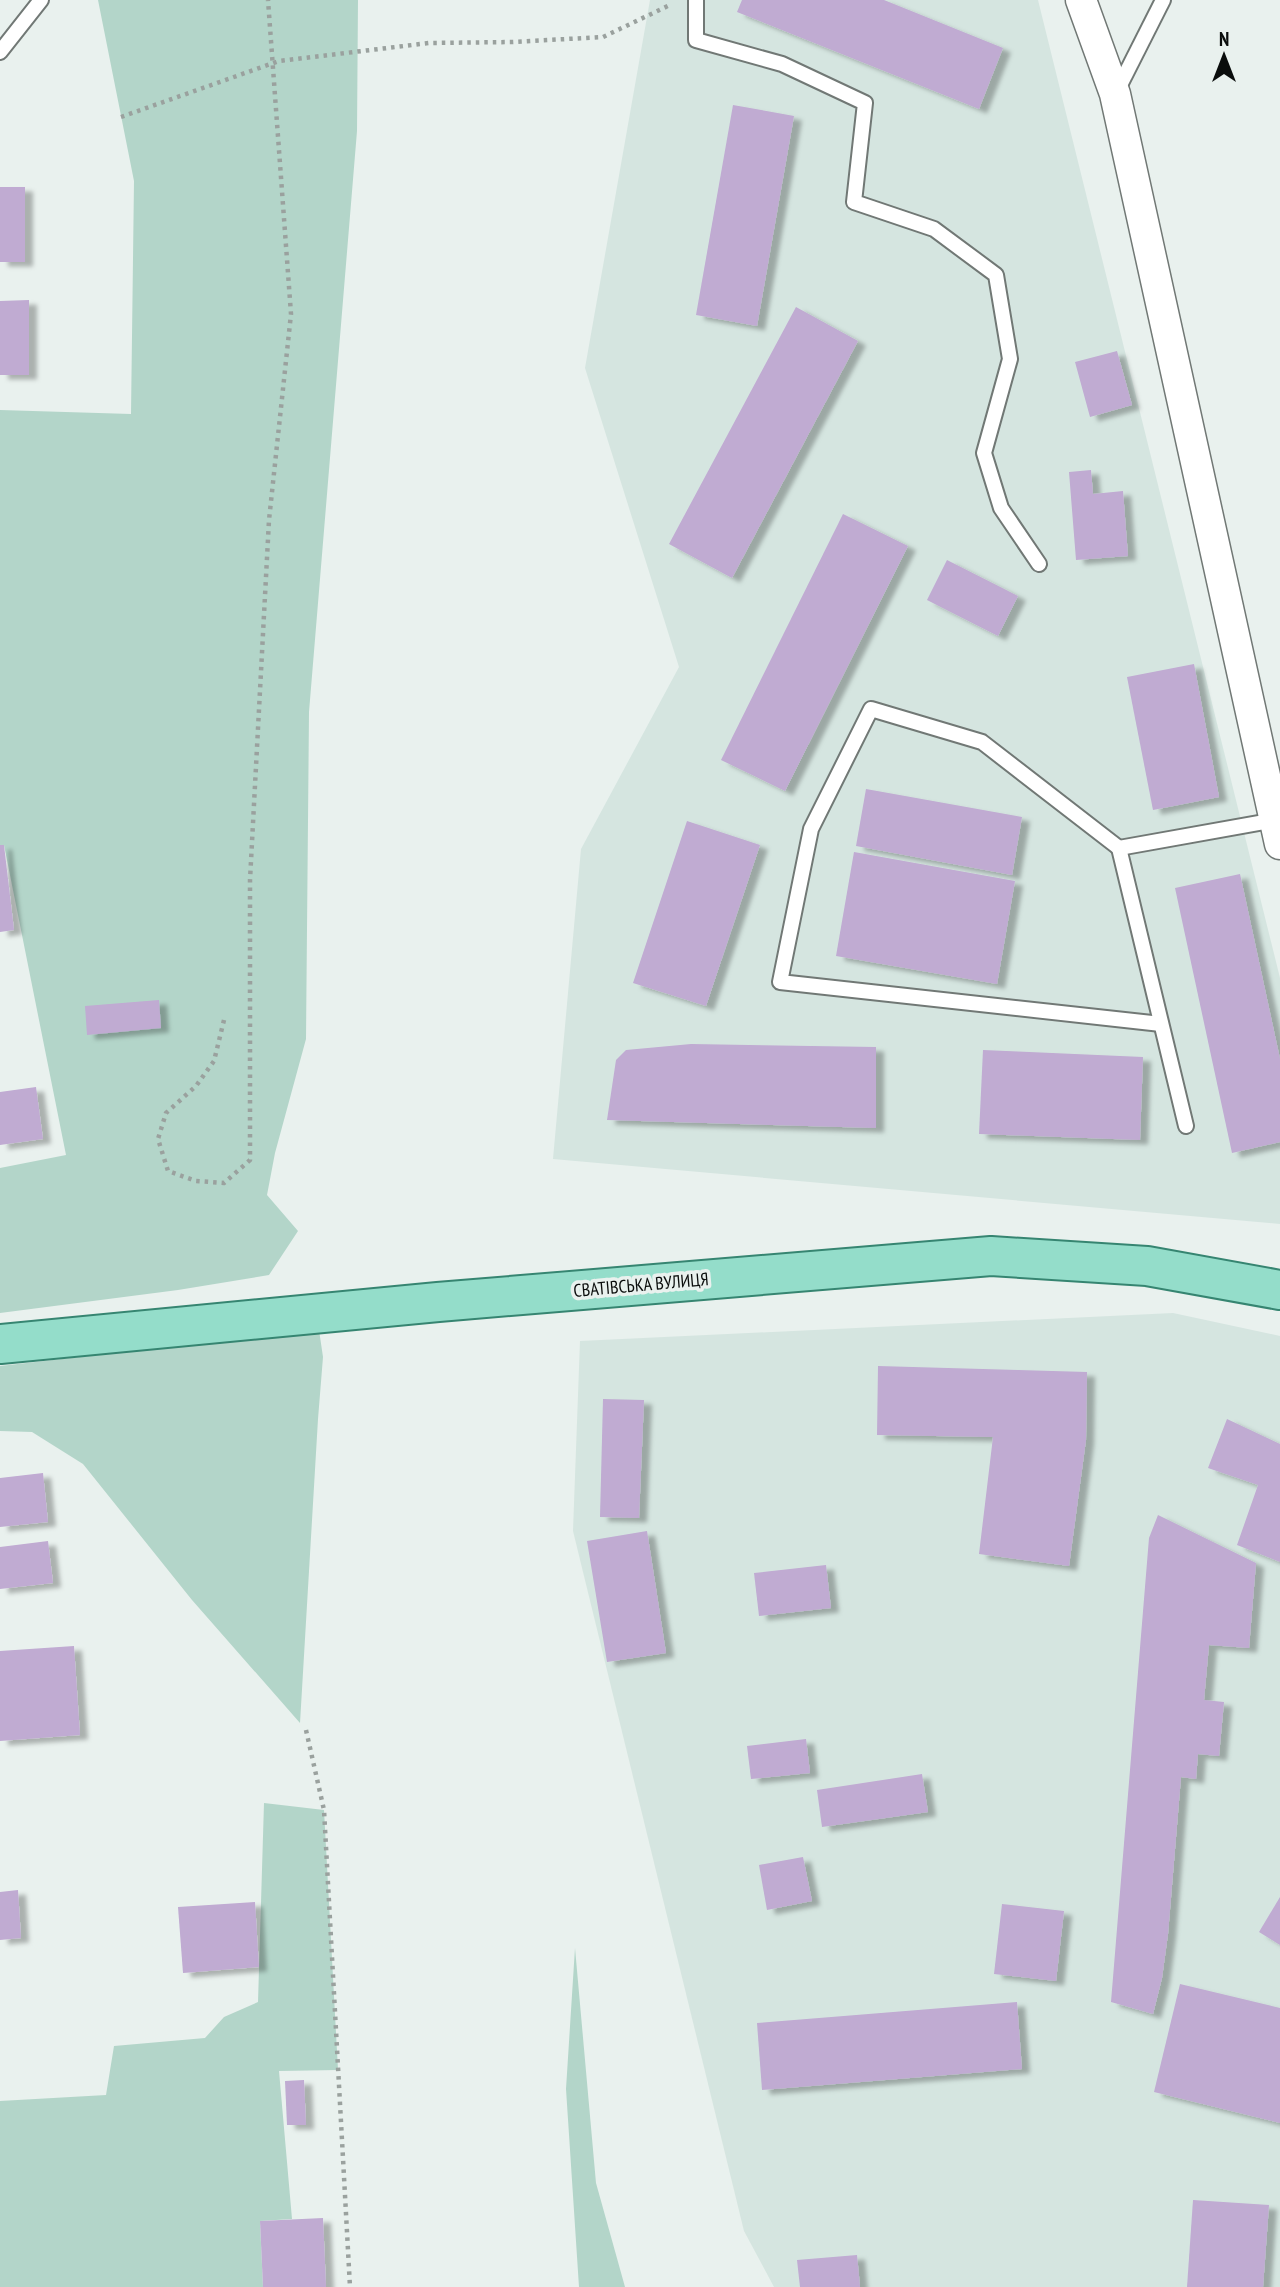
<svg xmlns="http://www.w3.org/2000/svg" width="1280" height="2287" font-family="'PT Sans Narrow',sans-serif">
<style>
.built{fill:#d5e5e0}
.green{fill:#b3d5c9}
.building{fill:#c0abd2;filter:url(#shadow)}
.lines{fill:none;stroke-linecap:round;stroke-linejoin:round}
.lane-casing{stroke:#717875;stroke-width:18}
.street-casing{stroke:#717875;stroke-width:33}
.primary-casing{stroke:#368571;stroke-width:42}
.path{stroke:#9aa19e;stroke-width:4.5;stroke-dasharray:3.5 5;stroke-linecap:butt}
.lane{stroke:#fff;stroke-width:14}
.street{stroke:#fff;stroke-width:30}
.primary{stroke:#94ddca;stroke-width:38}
.labels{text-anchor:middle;stroke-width:7;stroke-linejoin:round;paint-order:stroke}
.street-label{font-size:18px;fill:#0a0d0c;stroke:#e9f1ee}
</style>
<defs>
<filter id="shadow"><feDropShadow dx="8" dy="4.5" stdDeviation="2" flood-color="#0004"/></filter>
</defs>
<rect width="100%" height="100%" fill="#e9f1ee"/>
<!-- built -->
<g class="built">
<path d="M650 0H1038L1280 978V1224L553 1159 581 849 679 667 585 368Z"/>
<path d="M1173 1313 1280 1336V2287H774L744 2231 573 1531 580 1341Z"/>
</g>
<!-- green -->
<g class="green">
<path d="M98 0H358L357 131 309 712 306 1039 275 1153 267 1195 298 1231 269 1275 178 1290 0 1313V1168L66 1155 4 845H0V410L131 414 134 181Z"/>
<path d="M319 1330 323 1357 318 1419 300 1723 192 1600 83 1464 32 1432 0 1431V1366Z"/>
<path d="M264 1803 324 1810 338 2070 279 2071 292 2219 260 2221 263 2287H0V2101L106 2095 114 2046 205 2038 224 2017 258 2002Z"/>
<path d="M575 1948 596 2183 625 2287H579L566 2089Z"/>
</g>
<!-- building -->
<g class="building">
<path d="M742 0H884L1003 48 979 109 737 12Z"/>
<path d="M733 105 794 116 757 326 696 315Z"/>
<rect x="0" y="187" width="25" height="75"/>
<path d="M29 300V375H0V301Z"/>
<path d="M796 307 858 341 732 578 669 544Z"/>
<path d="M1117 351 1132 405 1090 417 1075 362Z"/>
<path d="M1091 470 1093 494 1123 491 1128 556 1076 560 1069 472Z"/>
<path d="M843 514 908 546 785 791 721 760Z"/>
<path d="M947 560 1018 596 998 636 927 600Z"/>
<path d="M1194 664 1219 797 1153 810 1127 677Z"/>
<path d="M866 789 1022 817 1012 875 856 846Z"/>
<path d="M687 821 760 845 706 1006 633 983Z"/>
<path d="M0 845H4L14 930 0 932Z"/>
<path d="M854 852 1015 881 997 984 836 956Z"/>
<path d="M1240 874 1280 1059V1142L1232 1153 1175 888Z"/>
<path d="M159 1000 161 1028 87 1035 85 1006Z"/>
<path d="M691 1044 876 1047V1128L607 1120 616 1060 626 1050Z"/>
<path d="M983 1050 1143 1057 1140 1140 979 1134Z"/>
<path d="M36 1087 43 1139 0 1145V1092Z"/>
<path d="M878 1366 1087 1372 1086 1440 1069 1566 979 1554 993 1437 877 1435Z"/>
<path d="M603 1399 644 1400 639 1518 600 1517Z"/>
<path d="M1227 1419 1280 1444V1562L1237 1545 1258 1485 1208 1468Z"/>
<path d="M43 1473 48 1522 0 1527V1478Z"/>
<path d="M1158 1515 1256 1563 1249 1648 1209 1645 1204 1700 1224 1702 1219 1756 1198 1754 1196 1779 1181 1777 1168 1934 1162 1978 1153 2014 1111 2002 1149 1538Z"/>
<path d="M647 1531 666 1653 607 1662 587 1541Z"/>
<path d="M48 1541 53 1583 0 1589V1547Z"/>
<path d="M826 1565 831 1608 759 1616 754 1573Z"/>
<path d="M74 1646 80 1735 0 1741V1651Z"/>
<path d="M806 1739 810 1773 751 1779 747 1746Z"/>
<path d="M922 1774 928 1812 822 1827 817 1790Z"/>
<path d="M803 1857 812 1901 767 1910 759 1865Z"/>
<path d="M18 1890 21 1938 0 1940V1892Z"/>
<path d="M1280 1897V1945L1259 1932Z"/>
<path d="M255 1902 259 1967 183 1973 178 1907Z"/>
<path d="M1002 1904 1064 1911 1056 1981 994 1974Z"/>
<path d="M1180 1984 1280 2008V2123L1154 2092Z"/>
<path d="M1017 2002 1022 2069 762 2090 757 2023Z"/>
<path d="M304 2080 306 2125H287L285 2081Z"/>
<path d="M1193 2200 1269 2205 1263 2287H1187Z"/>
<path d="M323 2218 326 2287H263L260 2221Z"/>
<path d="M857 2255 860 2287H800L797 2260Z"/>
</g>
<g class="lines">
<!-- lane casing -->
<g class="lane-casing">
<g id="lane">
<path d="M696 0V40L782 64 865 103 854 202 934 229 996 275 1010 359 984 453 1001 508 1039 564"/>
<path d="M0 52 41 0"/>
<path d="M1116 93 1163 0"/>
<path d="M1119 848 982 742 871 709 811 829 780 982 1161 1024"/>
<path d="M1186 1126 1119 848 1275 820"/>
</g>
</g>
<!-- street casing -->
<g class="street-casing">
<path id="street" d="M1081 0 1115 94 1280 844"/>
</g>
<!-- primary casing -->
<g class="primary-casing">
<path id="primary" d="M0 1344 438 1302 991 1256 1147 1266 1280 1290"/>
</g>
<!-- path -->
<g class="path">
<path d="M121 117 279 61 429 43 512 42 603 37 672 4"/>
<path d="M224 1020 214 1061 196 1086 166 1113 158 1139 168 1171 196 1181 224 1183 250 1160V880L269 520 291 314 268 0"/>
<path d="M306 1730 324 1810 350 2287"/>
</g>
<!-- lane -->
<use href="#lane" class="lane"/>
<!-- street -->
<use href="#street" class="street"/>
<!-- primary -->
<use href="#primary" class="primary"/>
</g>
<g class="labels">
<!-- street labels -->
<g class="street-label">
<text transform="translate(641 1285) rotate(-5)" y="6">СВАТІВСЬКА ВУЛИЦЯ</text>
</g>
</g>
<!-- north arrow -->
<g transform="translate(1224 56)" stroke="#e9f1ee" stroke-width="5" paint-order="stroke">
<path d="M0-5L12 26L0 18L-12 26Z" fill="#0a0d0c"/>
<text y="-10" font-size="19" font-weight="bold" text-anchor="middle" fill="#0a0d0c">N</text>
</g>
</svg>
